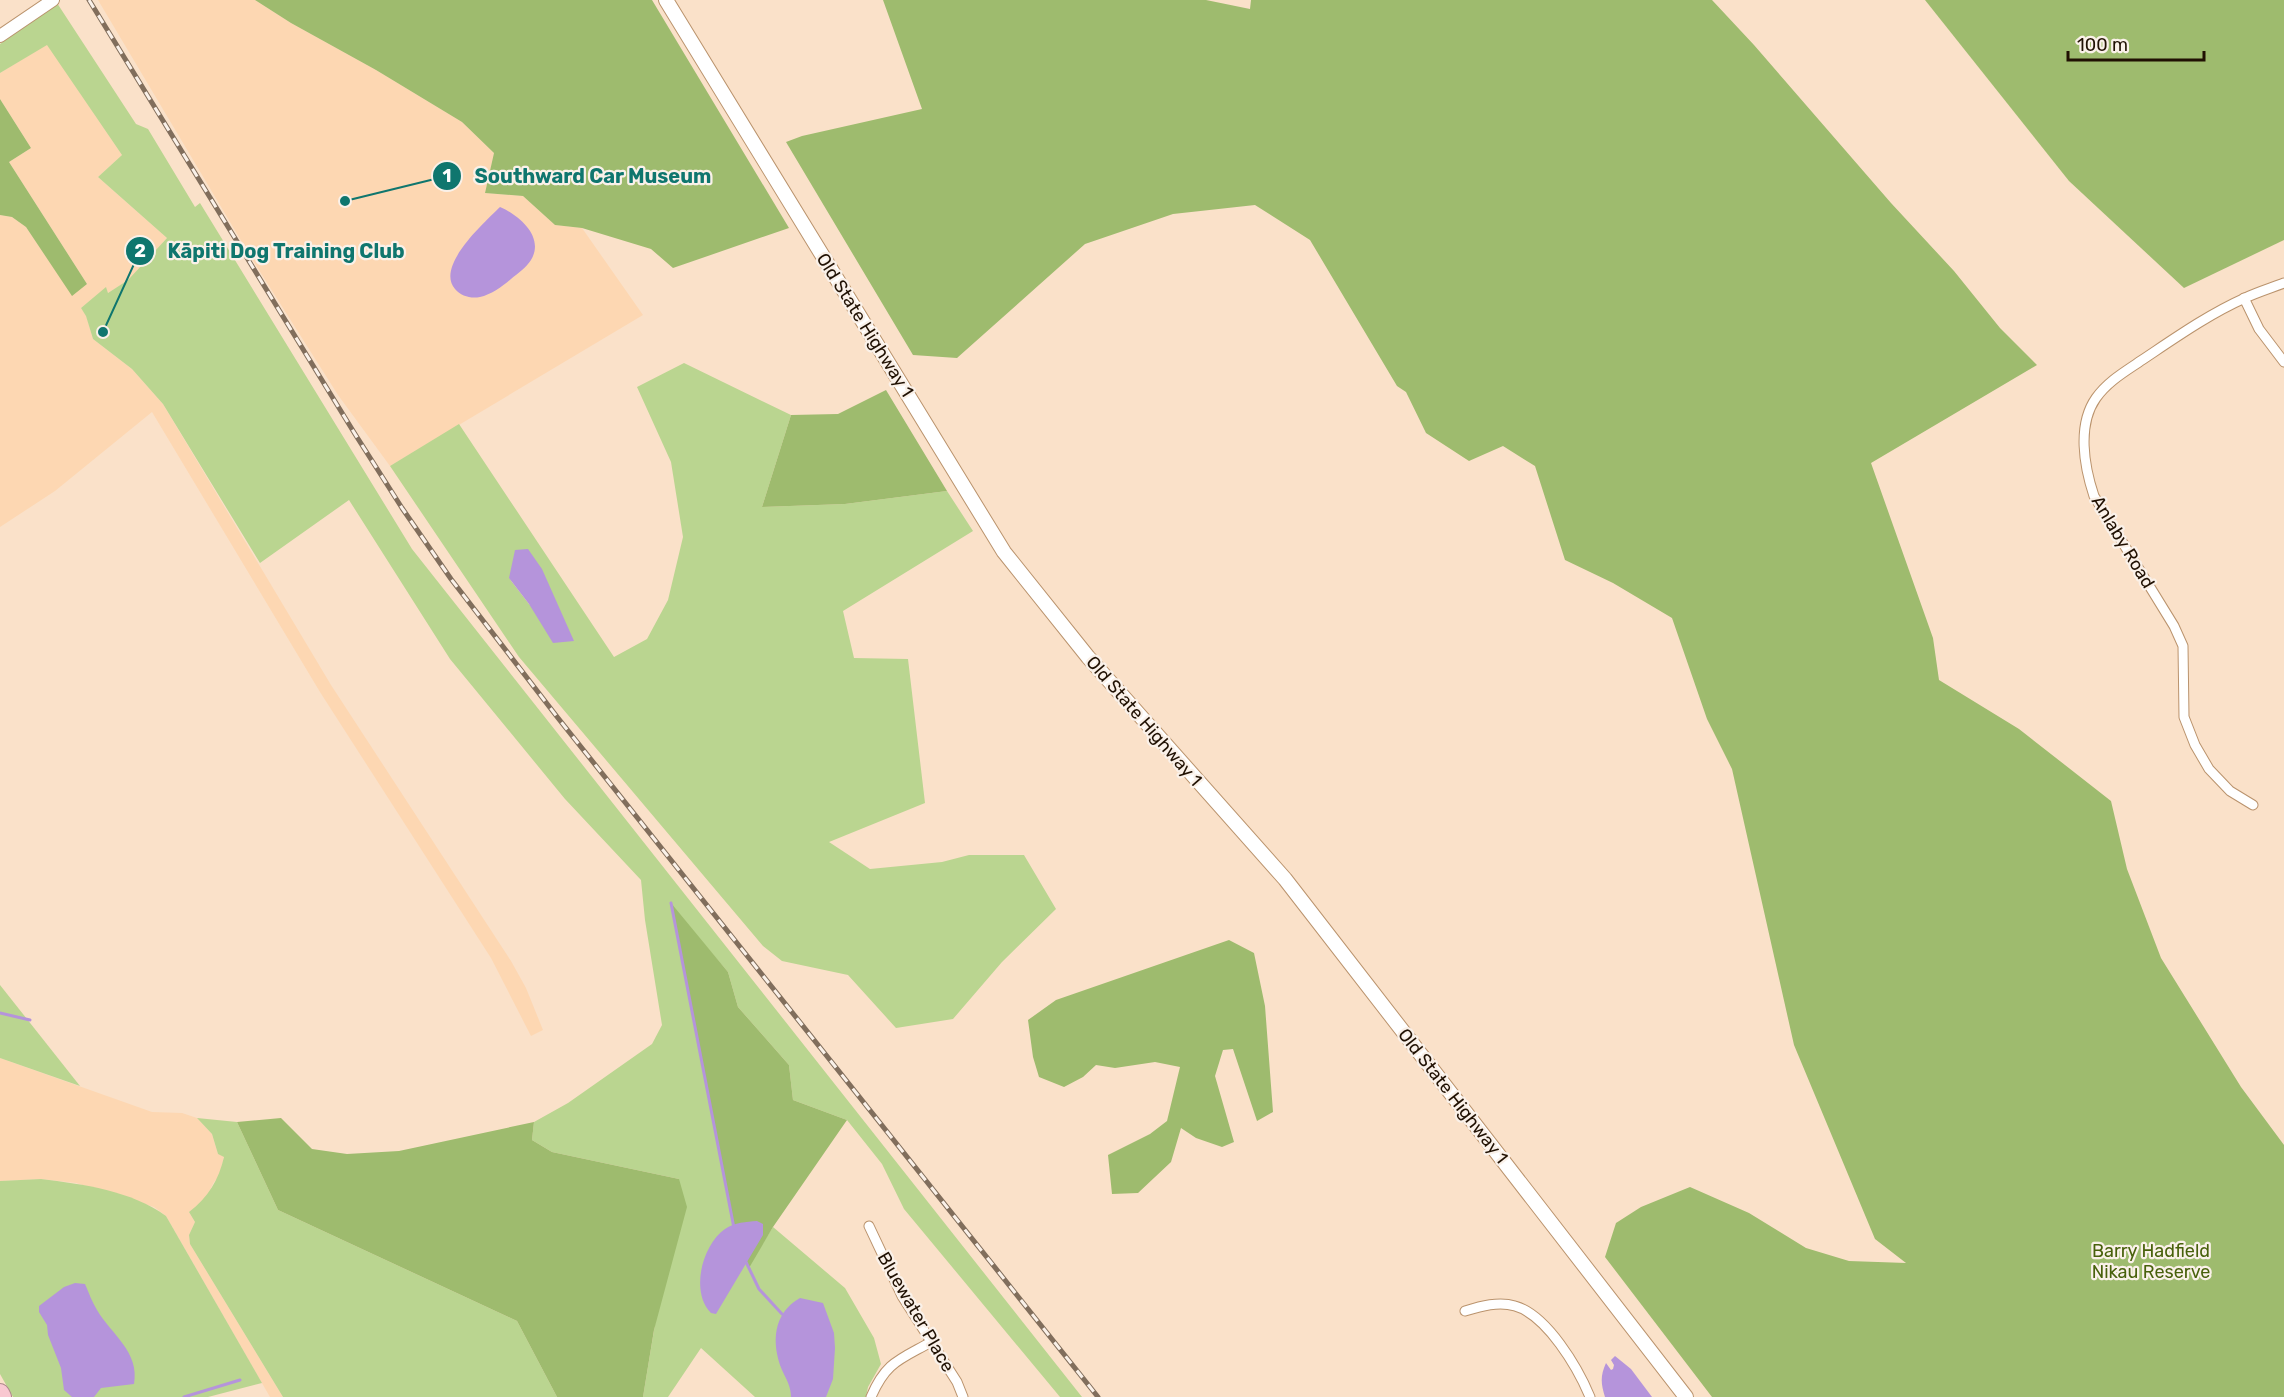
<svg xmlns="http://www.w3.org/2000/svg" width="2284" height="1397" font-family="Rubik,sans-serif">
<style>
.built{fill:#fdd7b2}
.green{fill:#bad590;fill-rule:evenodd}
.forest{fill:#9ebb6e}
.water{fill:#b594db}
.lines{fill:none;stroke-linecap:round;stroke-linejoin:round}
.stream{stroke:#b594db;stroke-width:3}
.minor-casing{stroke:#ba936d;stroke-width:11}
.tertiary-casing{stroke:#ba936d;stroke-width:14}
.secondary-casing{stroke:#ba936d;stroke-width:16}
.motorway-casing{stroke:#ad8889;stroke-width:20}
.minor{stroke:#fff;stroke-width:9}
.tertiary{stroke:#fff;stroke-width:12}
.secondary{stroke:#fff;stroke-width:14}
.motorway{stroke:#f9c8d1;stroke-width:18}
.rail-casing{stroke:#816e5c;stroke-width:5}
.rail{stroke:#faf1e9;stroke-width:3;stroke-dasharray:9;stroke-linecap:butt}
.labels{text-anchor:middle;stroke-width:4.5;stroke-linejoin:round;paint-order:stroke}
.street-label{font-size:18px;fill:#201103;stroke:#faf1e9}
.park-label{font-size:18px;fill:#48610c;stroke:#faf1e9}
.leader{fill:none;stroke:#0f766e;stroke-width:2}
.callout-dot{fill:#0f766e;stroke:#faf1e9;stroke-width:2}
.mark-label{font-size:18px;text-anchor:middle;font-weight:bold;fill:#fff}
.callout-label{font-size:20px;text-anchor:middle;font-weight:bold;fill:#0f766e;stroke:#faf1e9;stroke-width:4.5;stroke-linejoin:round;paint-order:stroke}
</style>
<rect width="100%" height="100%" fill="#fae1c9"/>
<!-- built -->
<g class="built">
<path d="M98 0H255L291 23 376 70 462 122 494 153 485 193 523 196 555 225 582 228 643 315 390 466 338 395 252 259Z"/>
<path d="M47 44 122 155 98 177 167 238 128 280 108 293 106 288 81 308 86 315 93 339 132 369 163 404 331 685 511 961 526 988 543 1030 531 1036 491 958 320 692 152 412 55 491 0 527V215L12 217 26 227 72 295 87 284 9 162 31 148 0 99V73Z"/>
<path d="M0 1058 152 1112 182 1113 197 1118 212 1134 218 1154 224 1156 220 1176 214 1182 204 1202 189 1212 195 1222 189 1235 190 1244 283 1397H270L166 1216 154 1207 76 1183 41 1179 0 1181Z"/>
</g>
<!-- green -->
<g class="green">
<path d="M57 3 136 124 148 129 195 207 200 203 412 549 1082 1397H1060L904 1209 882 1164 847 1120 793 1100 789 1065 738 1007 728 972 671 905 735 1232 748 1267 773 1227 845 1288 874 1338 881 1364 868 1387 866 1397H755L701 1348 668 1397H643L679 1179 552 1152 532 1140 534 1122 568 1103 652 1044 662 1025 645 920 641 880 565 799 450 659 349 500 260 563 163 404 132 369 93 339 86 316 81 308 106 287 108 293 128 280 167 238 98 177 122 155 47 45 0 73V44Z"/>
<path d="M684 363 791 415 762 507 845 504 947 491 973 531 843 611 854 658 908 659 925 803 829 842 870 869 942 862 969 855H1024L1056 909 1002 962 953 1019 896 1028 848 975 782 961 763 946 519 657 390 466 459 424 614 657 647 639 668 600 683 537 671 462 637 387ZM509 578 574 641 529 604Z"/>
<path d="M0 985 80 1086 0 1058Z"/>
<path d="M197 1118 237 1122 278 1210 517 1321 557 1397H283L190 1244 189 1235 195 1222 189 1212C208 1198 219 1179 224 1157L218 1154 212 1134Z"/>
<path d="M41 1179C83 1184 132 1191 166 1216L262 1383 208 1397H13L0 1374V1181Z"/>
</g>
<!-- forest -->
<g class="forest">
<path d="M255 0H652L789 228 673 268 651 249 582 228 555 225 523 196 485 193 494 153 462 122 376 70 291 23Z"/>
<path d="M883 0H1206L1250 9 1251 0H1712L1754 45 1891 203 1954 271 2000 328 2037 365 1871 463 1933 638 1939 680 2019 729 2111 801 2127 869 2161 958 2241 1087 2284 1145V1397H1712L1605 1257 1616 1223 1641 1207 1690 1187 1749 1213 1806 1248 1849 1261 1906 1263 1875 1239 1794 1045 1732 769 1707 719 1672 618 1613 583 1565 560 1535 466 1503 446 1469 461 1426 433 1406 392 1397 386 1310 240 1255 205 1173 214 1085 244 957 358 913 355 786 142 802 136 922 109Z"/>
<path d="M1925 0H2284V240L2184 288 2069 181Z"/>
<path d="M0 99 31 148 9 162 87 284 72 296 26 227 12 217 0 215Z"/>
<path d="M886 390 947 491 845 504 762 507 791 415 838 414Z"/>
<path d="M671 903 728 972 738 1007 789 1065 793 1100 847 1120 773 1227 749 1268 735 1232Z"/>
<path d="M1229 940 1254 953 1265 1006 1273 1112 1257 1121 1233 1049 1223 1050 1215 1076 1234 1142 1222 1147 1196 1138 1181 1128 1171 1162 1138 1193 1112 1194 1108 1155 1150 1134 1167 1121 1180 1067 1155 1062 1115 1068 1096 1065 1083 1077 1064 1087 1039 1077 1033 1057 1028 1020 1056 1000Z"/>
<path d="M281 1118 312 1149 347 1154 399 1151 534 1122 532 1140 552 1152 679 1179 687 1207 654 1330 643 1397H557L517 1321 278 1210 237 1122Z"/>
</g>
<!-- water -->
<g class="water">
<path d="M500 207C519 215 545 237 531 260 526 268 518 273 511 279 503 286 491 295 480 297 471 299 461 296 455 289 435 266 485 222 500 207Z"/>
<path d="M528 549 542 569 574 641 553 643 529 604 509 578 515 550Z"/>
<path d="M757 1221 763 1224V1235L716 1314 711 1313C690 1292 702 1245 725 1229 735 1222 746 1222 757 1221Z"/>
<path d="M75 1283 85 1284C89 1293 92 1302 97 1310 111 1334 140 1352 134 1384L101 1388 94 1397H72L64 1390 61 1368 48 1335 47 1325 39 1312V1306L64 1287Z"/>
<path d="M800 1298 823 1303 834 1333 835 1348 833 1379 826 1397H791C791 1386 786 1379 782 1370 771 1343 773 1313 800 1298Z"/>
<path d="M1615 1356 1631 1369 1652 1397H1605C1601 1384 1600 1376 1606 1363L1611 1370 1613 1369 1614 1365 1611 1360Z"/>
</g>
<g class="lines">
<!-- stream -->
<g class="stream">
<path d="M671 903 734 1228"/>
<path d="M0 1013 30 1020"/>
<path d="M746 1262 759 1289 782 1314"/>
<path d="M184 1397 240 1380"/>
</g>
<!-- minor casing -->
<g class="minor-casing">
<g id="minor">
<path d="M2244 298 2259 329 2284 362"/>
<path d="M2253 805 2230 791 2209 769 2195 745 2184 717 2183 646 2174 626 2094 496C2084 466 2077 425 2096 398 2108 381 2126 371 2142 360 2175 338 2209 314 2245 298 2258 292 2271 288 2284 283"/>
<path d="M869 1226 902 1296 957 1382 963 1397"/>
<path d="M1465 1311C1481 1306 1499 1301 1515 1306 1547 1315 1578 1368 1590 1397"/>
<path d="M871 1397C886 1362 899 1360 931 1342"/>
</g>
</g>
<!-- tertiary casing -->
<g class="tertiary-casing">
<path id="tertiary" d="M0 36 53 0"/>
</g>
<!-- secondary casing -->
<g class="secondary-casing">
<path id="secondary" d="M666 0 1004 552 1088 657 1285 879 1686 1397"/>
</g>
<!-- motorway casing -->
<g class="motorway-casing">
<path id="motorway" d="M0 1393 2 1397"/>
</g>
<!-- minor -->
<use href="#minor" class="minor"/>
<!-- tertiary -->
<use href="#tertiary" class="tertiary"/>
<!-- secondary -->
<use href="#secondary" class="secondary"/>
<!-- motorway -->
<use href="#motorway" class="motorway"/>
<!-- rail casing -->
<g class="rail-casing">
<path id="rail" d="M89 0 355 434 402 508 451 579 558 718 1098 1397"/>
</g>
<!-- rail -->
<use href="#rail" class="rail"/>
</g>
<g class="labels">
<!-- street labels -->
<g class="street-label">
<text transform="translate(865 325) rotate(58)" y="6">Old State Highway 1</text>
<text transform="translate(2123 542) rotate(59)" y="6">Anlaby Road</text>
<text transform="translate(1144 721) rotate(49)" y="6">Old State Highway 1</text>
<text transform="translate(1453 1096) rotate(52)" y="6">Old State Highway 1</text>
<text transform="translate(916 1312) rotate(60)" y="6">Bluewater Place</text>
</g>
<!-- park labels -->
<g class="park-label">
<text x="2151" y="1257">Barry Hadfield<tspan x="2151" dy="21">Nikau Reserve</tspan></text>
</g>
</g>
<!-- callouts -->
<path class="leader" d="M345 201L447 176M103 332L140 251"/>
<g class="callout-dot">
<circle cx="345" cy="201" r="6"/>
<circle cx="103" cy="332" r="6"/>
<circle cx="447" cy="176" r="15"/>
<circle cx="140" cy="251" r="15"/>
</g>
<g class="mark-label">
<text x="447" y="182">1</text>
<text x="140" y="257">2</text>
</g>
<g class="callout-label">
<text x="593" y="183">Southward Car Museum</text>
<text x="286" y="258">Kāpiti Dog Training Club</text>
</g>
<!-- scale -->
<path d="M2068 51v9h136v-9" fill="none" stroke="#201103" stroke-width="3"/>
<text x="2077" y="51" font-size="18" fill="#201103" stroke="#faf1e9" stroke-width="4.5" paint-order="stroke">100 m</text>
</svg>
